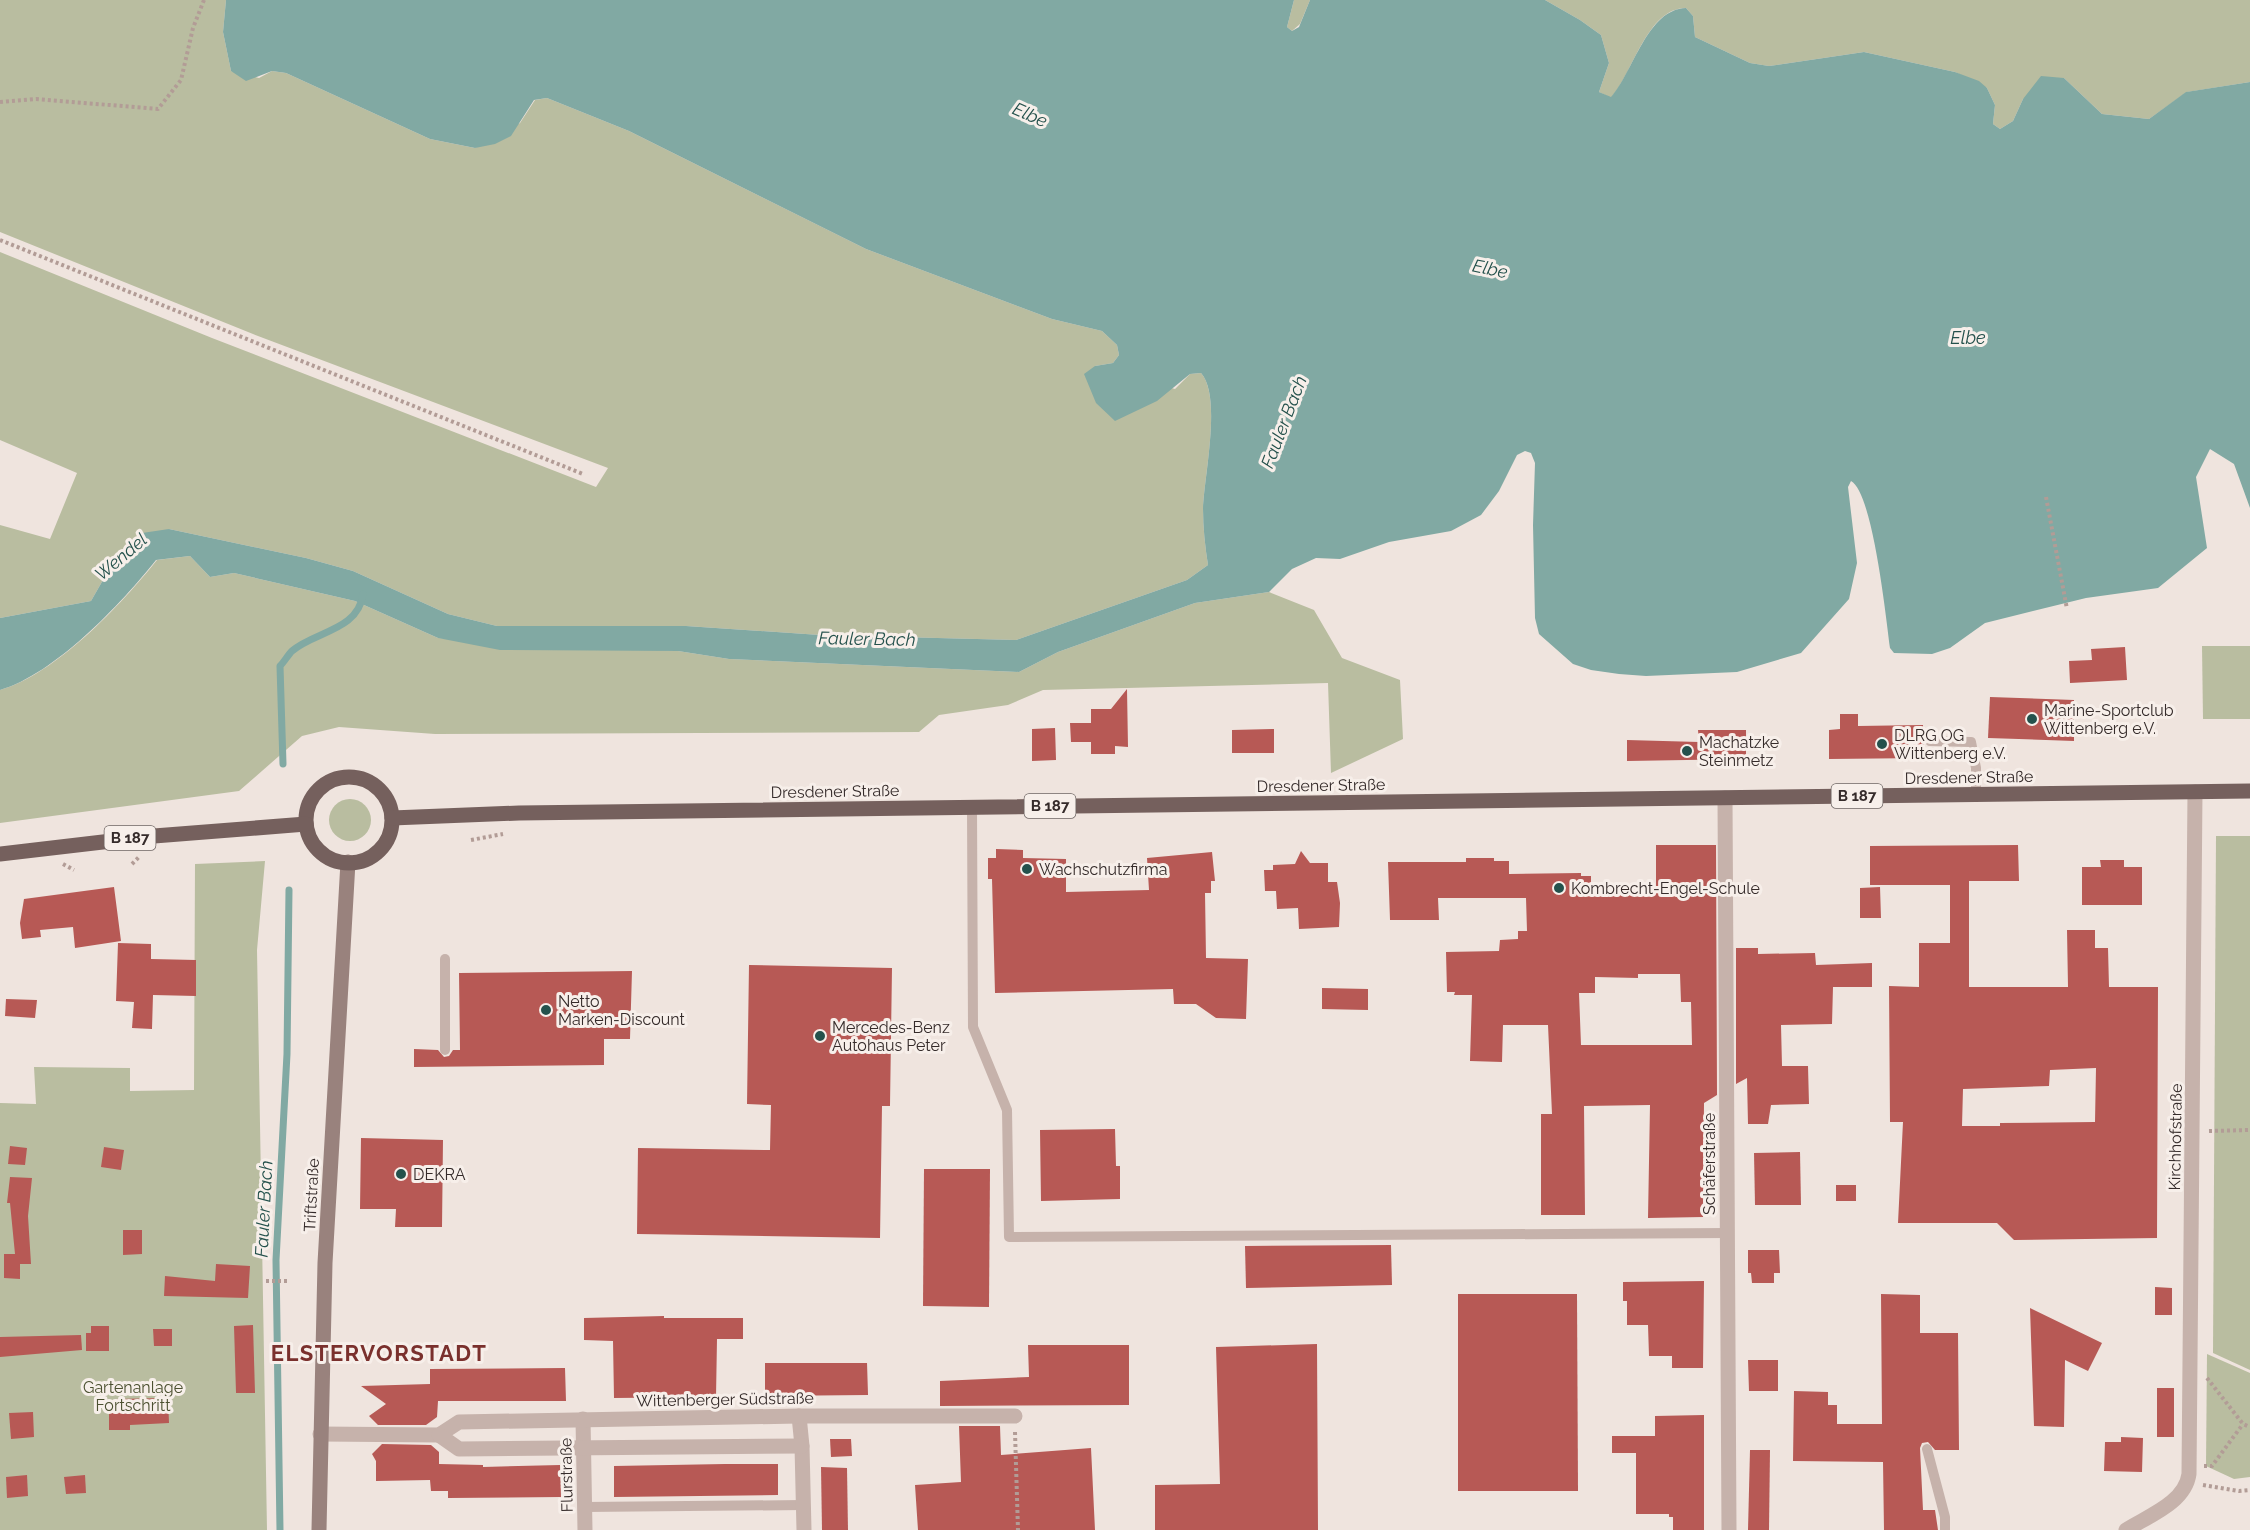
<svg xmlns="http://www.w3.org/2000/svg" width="2250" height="1530" font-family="Raleway,sans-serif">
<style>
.green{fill:#b9bda0}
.water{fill:#81a9a3}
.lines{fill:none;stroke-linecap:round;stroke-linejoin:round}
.stream{stroke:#81a9a3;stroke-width:7}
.building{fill:#b75955;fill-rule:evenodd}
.path{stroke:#b29c96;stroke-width:4;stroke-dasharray:3 3;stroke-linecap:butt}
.lane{stroke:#c6b2ab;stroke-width:10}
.street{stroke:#c6b2ab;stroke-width:15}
.secondary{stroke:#99827d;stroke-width:15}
.primary{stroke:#75605d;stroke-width:15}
.poi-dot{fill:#24514c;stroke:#f7efea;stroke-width:2}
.labels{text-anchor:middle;stroke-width:6;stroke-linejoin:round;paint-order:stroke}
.shield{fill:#f7efea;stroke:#6f6664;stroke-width:1.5}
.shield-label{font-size:15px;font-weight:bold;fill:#352b2a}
.poi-label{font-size:16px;fill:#352b2a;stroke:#f7efea;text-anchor:start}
.street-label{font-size:16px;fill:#352b2a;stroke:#f7efea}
.park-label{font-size:16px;fill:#4b5030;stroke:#f7efea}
.water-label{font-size:18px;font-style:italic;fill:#24514c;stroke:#f7efea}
.district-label{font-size:22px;font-weight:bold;letter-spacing:1.5px;fill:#7a302d;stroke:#f7efea}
</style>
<rect width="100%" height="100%" fill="#efe4de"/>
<!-- green -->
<g class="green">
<path d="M0 0H226L223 32 231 71 259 78 272 71 286 73 430 139 475 148 520 123 535 100 547 98 629 131 866 249 1052 319 1102 331 1117 345 1119 355 1113 363 1095 366 1175 389 1190 374 1201 373C1222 397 1204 476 1203 509 1203 528 1205 546 1208 565L1187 580 1016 640 820 635 686 626H497L448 614 353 571 306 558 169 529 111 566 91 601 0 618V525L50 539 77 473 0 440V252L212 338 596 487 608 468 253 334 0 232Z"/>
<path d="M1294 0H1310L1300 24 1292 31 1287 27Z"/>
<path d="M1545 0H2250V82L2187 92 2149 119 2102 114 2064 78 2023 99 2013 121 2000 129 1993 124 1995 105 1987 88 1955 72 1864 52 1769 66 1750 63 1695 37 1693 16 1686 8C1647 8 1633 73 1611 98L1599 92 1609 63 1601 35 1580 20Z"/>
<path d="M190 556 210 577 234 573 355 601 438 638 678 651 729 659 1019 672 1058 652 1195 603 1269 592 1314 610 1342 658 1400 680 1403 739 1331 773 1328 683 1043 690 1008 705 939 715 919 732 435 734 339 727 302 736 239 791 0 823V690C56 674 121 605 157 560Z"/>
<path d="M2202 646H2250V719H2203Z"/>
<circle cx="350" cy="820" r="21"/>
<path d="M2216 836H2250V1370L2213 1353Z"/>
<path d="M265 861 257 950 267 1530H0V1103L36 1104 34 1067 130 1068V1091L194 1090 195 864Z"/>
<path d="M2207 1354 2250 1373V1477L2234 1479 2206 1466Z"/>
</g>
<!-- water -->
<path class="water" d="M226 0H1294L1287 27 1292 31 1299 27 1310 0H1545L1580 20 1601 35 1609 63 1599 92 1611 97C1633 73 1647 9 1686 8L1693 16 1695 37 1750 63 1769 66 1864 52 1955 72 1979 81 1987 88 1995 105 1993 124 2000 129 2013 121 2023 99 2041 76 2064 78 2102 114 2149 119 2186 92 2250 82V508L2234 464 2210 449 2196 477 2207 548 2158 588 2086 598 1985 623 1950 648 1932 654 1894 653 1890 648C1886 618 1873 493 1851 481L1848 487 1857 563 1849 599 1801 653 1737 672 1646 676 1619 674 1591 670 1573 664 1539 634 1535 618 1533 525 1535 463 1531 453 1525 451 1517 455 1499 491 1481 515 1451 531 1389 542 1340 559 1316 558 1292 569 1269 592 1195 603 1058 652 1019 672 729 659 678 651 500 650 438 638 355 601 234 573 210 577 190 556 156 560C121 604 55 674 0 690V618L91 601 111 566 142 533 169 529 306 558 353 571 448 614 497 626H686L820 635 1016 640 1187 580 1208 565C1205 546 1203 528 1203 509 1204 477 1222 396 1201 373L1190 374 1157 401 1115 421 1096 403 1084 374 1095 366 1113 363 1119 355 1117 345 1102 331 1052 319 866 249 629 131 547 98 534 100 511 136 495 144 475 148 430 139 286 73 272 71 246 81 231 71 223 32Z"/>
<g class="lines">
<!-- stream -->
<g class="stream">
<path d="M283 764 280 666C284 662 288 655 292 651 315 631 358 631 363 594"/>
<path d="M280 1530 276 1260 287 1054 289 890"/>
</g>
</g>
<!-- building -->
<g class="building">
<path d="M2125 647 2127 680 2070 683 2069 661 2092 660 2091 649Z"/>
<path d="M1127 689 1128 747 1115 746V754H1091V742H1071L1070 723H1091V709H1111Z"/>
<path d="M1990 697 2074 700V741L1988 738Z"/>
<path d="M1840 714H1858V726L1923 725 1924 758 1829 759V730L1840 729Z"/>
<path d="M1055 728 1056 760 1032 761V729Z"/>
<path d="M1274 729V753H1232V730Z"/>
<path d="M1698 730H1746V759L1627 761V740L1699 742Z"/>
<path d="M1656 845H1716L1717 1095 1704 1103 1703 1217 1648 1218 1650 1105 1584 1106 1585 1215H1541V1114H1552L1548 1025H1503L1502 1062 1470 1061 1472 995H1454L1455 992H1447L1446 952 1499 951 1500 940 1518 939V931H1527L1526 898H1438L1439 920H1390L1388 862H1466V858H1494V861H1509V874L1581 873V876H1591V889H1656ZM1638 974H1680L1681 1002H1691L1692 1045H1581L1579 993H1595V977L1638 978Z"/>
<path d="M2018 845 2019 881H1969V987H2068L2067 930H2095V948H2108L2109 987H2158L2157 1238 2014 1240 1997 1223H1898L1903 1122H1890L1889 986 1919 987V943H1950V885H1870V846ZM2096 1068 2095 1122 2000 1123V1126H1962L1963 1089 2049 1086 2050 1070Z"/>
<path d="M996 849 1023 850V858L1066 859V892L1149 890 1147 858 1212 852 1215 881H1211V893H1205L1206 958 1248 959 1246 1019 1216 1018 1196 1004H1174L1173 989 995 993 992 879H988V858H996Z"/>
<path d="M1301 851 1310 863H1328V882H1337L1340 903 1339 927 1299 929 1298 908 1277 909 1276 891H1265L1264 870H1273V865L1295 864Z"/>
<path d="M2100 860H2124V867H2142V905H2082V867H2101Z"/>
<path d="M114 887 121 941 75 948 73 927 40 930 41 937 22 939 20 923 24 899Z"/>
<path d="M1880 887 1881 918H1860V888Z"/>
<path d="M118 943 151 944V959L196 960V996L153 995 152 1029 132 1028 134 1002 116 1001Z"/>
<path d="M1736 948H1758V954L1815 953 1816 965 1872 963V987H1833L1832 1024 1781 1025 1782 1066H1808L1809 1104 1771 1105 1768 1124H1748L1747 1078 1736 1084Z"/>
<path d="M749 965 892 968 890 1106H882L880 1238 637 1234 638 1148 770 1150 771 1105 747 1104Z"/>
<path d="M632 971 630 1039H604V1065L414 1067V1049L438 1050 444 1057 449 1056 453 1050H460L459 973Z"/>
<path d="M1322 988 1368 989V1010L1322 1009Z"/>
<path d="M6 999 37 1000 35 1018 5 1016Z"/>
<path d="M1115 1129 1116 1166H1120V1199L1041 1201 1040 1130Z"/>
<path d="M361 1138 443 1140 442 1227H395L396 1209H360Z"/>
<path d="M10 1146 27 1148 25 1165 8 1164Z"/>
<path d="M104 1147 124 1150 121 1170 101 1167Z"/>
<path d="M1800 1152 1801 1205H1755L1754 1153Z"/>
<path d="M924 1169H990L989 1307 923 1306Z"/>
<path d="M10 1177 32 1178 28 1216 31 1264H20V1279L4 1278V1254H15L10 1203H7Z"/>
<rect x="1836" y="1185" width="20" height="16"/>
<path d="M123 1230H142V1254L123 1255Z"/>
<path d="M1391 1245 1392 1285 1246 1288 1245 1246Z"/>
<path d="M1748 1250H1779L1780 1273H1774V1283H1752L1751 1273H1748Z"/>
<path d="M216 1264 250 1266 248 1298 164 1296 165 1276 215 1281Z"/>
<path d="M1704 1281 1703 1368H1672V1356H1649L1648 1325H1627V1301H1623V1282Z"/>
<path d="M2155 1287 2172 1288V1315H2155Z"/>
<path d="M1458 1294H1577L1578 1491H1458Z"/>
<path d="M1881 1294 1920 1295V1333H1958L1959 1450H1935L1928 1442 1922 1443 1920 1448 1923 1510H1935L1938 1530H1884L1883 1462 1793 1461 1794 1391 1828 1392V1405H1837V1424H1882Z"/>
<path d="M2030 1308 2102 1343 2088 1371 2065 1360 2064 1427 2034 1426Z"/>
<path d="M664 1316V1318H743V1339H717L716 1397 614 1398 613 1341 584 1340V1318Z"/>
<path d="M253 1325 255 1393H236L234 1326Z"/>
<path d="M91 1326H109V1351H86V1333H91Z"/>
<path d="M153 1329H172V1346H154Z"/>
<path d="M81 1335 82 1350 0 1357V1337Z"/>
<path d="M1317 1344 1318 1530H1155V1485L1220 1484 1216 1347Z"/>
<path d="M1028 1345H1129V1405L940 1406V1381L1029 1377Z"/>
<path d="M1748 1360H1778V1391H1749Z"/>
<path d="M765 1363H867L868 1395 765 1396Z"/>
<path d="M565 1368 566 1401H438L437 1417 426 1425H378L369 1416 386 1404 361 1386 430 1384V1369Z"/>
<rect x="2157" y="1388" width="17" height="49"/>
<path d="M168 1398 169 1423 130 1425V1430H109V1409H117V1399Z"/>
<path d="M33 1412 34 1437 11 1439 9 1413Z"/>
<path d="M1704 1415V1530H1673V1517H1669V1514H1636V1453H1612V1436H1655V1416Z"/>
<path d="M959 1426H1000L1001 1455 1091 1448 1095 1530H918L915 1485 961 1482Z"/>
<path d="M2121 1437 2143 1438 2142 1472 2104 1471 2105 1442H2121Z"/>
<path d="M830 1439H851L852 1456 831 1457Z"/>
<path d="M382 1444 431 1445 439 1452V1464L483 1465V1467L560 1465 561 1497 448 1498V1491H431L430 1480 376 1481V1461L372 1454Z"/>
<path d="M1750 1450H1770L1769 1530H1748Z"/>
<path d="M725 1464H778V1495L614 1497V1466Z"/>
<path d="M821 1467 847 1468 848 1530H822Z"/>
<path d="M27 1475 28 1496 7 1498 6 1477Z"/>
<path d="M85 1475 86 1493 66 1494 64 1477Z"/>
</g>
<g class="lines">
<!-- path -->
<g class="path">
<path d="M0 102 36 99 158 109 181 80 193 28 204 0"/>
<path d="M0 240 583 474"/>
<path d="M2046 497 2067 609"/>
<path d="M471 840 503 834"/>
<path d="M63 864 74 870"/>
<path d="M132 864 140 856"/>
<path d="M2209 1131 2250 1130"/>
<path d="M266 1281H287"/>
<path d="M2207 1378 2243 1424 2250 1427"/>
<path d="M1015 1432 1018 1530"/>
<path d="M2204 1466H2212L2243 1424"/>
<path d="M2203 1485 2239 1491 2250 1490"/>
</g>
<!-- lane -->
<g class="lane">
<path d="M1930 741 1971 742 1976 768V795"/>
<path d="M972 808 973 1027 1007 1110 1009 1237 1727 1233"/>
<path d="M445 959V1050"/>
<path d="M1927 1449 1945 1517V1530"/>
<path d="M585 1507 803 1505"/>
</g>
<!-- street -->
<g class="street">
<path d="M1725 798 1729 1530"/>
<path d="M799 1416 802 1446 804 1530"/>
<path d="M583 1419 585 1530"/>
<path d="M320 1434 439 1435 459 1422 799 1416H1015"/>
<path d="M439 1435 459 1449 802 1446"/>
<path d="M2126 1530C2148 1516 2185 1503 2189 1474L2195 792"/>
</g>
<!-- secondary -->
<path class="secondary" d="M319 1530 325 1263 348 862"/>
<!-- primary -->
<g class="primary">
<circle cx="349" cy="820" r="43"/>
<path d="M392 818 519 813 2250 791"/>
<path d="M0 854 154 836 306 824"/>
</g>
</g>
<!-- markers -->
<g class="poi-dot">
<circle cx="2032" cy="719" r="6"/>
<circle cx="1882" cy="744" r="6"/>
<circle cx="1687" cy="751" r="6"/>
<circle cx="1027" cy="869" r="6"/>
<circle cx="1559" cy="888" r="6"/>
<circle cx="546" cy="1010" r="6"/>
<circle cx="820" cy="1036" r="6"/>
<circle cx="401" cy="1174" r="6"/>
</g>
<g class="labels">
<!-- shield labels -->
<g class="shield">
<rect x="1831.5" y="784" width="51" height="24" rx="4.5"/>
<rect x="1024.5" y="794" width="51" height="24" rx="4.5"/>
<rect x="104.5" y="826" width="51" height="24" rx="4.5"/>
</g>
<g class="shield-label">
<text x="1857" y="801">B 187</text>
<text x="1050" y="811">B 187</text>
<text x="130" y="843">B 187</text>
</g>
<!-- poi labels -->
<g class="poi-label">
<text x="2044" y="716">Marine-Sportclub<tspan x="2044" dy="18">Wittenberg e.V.</tspan></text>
<text x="1894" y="741">DLRG OG<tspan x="1894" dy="18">Wittenberg e.V.</tspan></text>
<text x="1699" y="748">Machatzke<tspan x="1699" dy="18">Steinmetz</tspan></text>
<text x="1039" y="875">Wachschutzfirma</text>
<text x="1571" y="894">Kombrecht-Engel-Schule</text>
<text x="558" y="1007">Netto<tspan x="558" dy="18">Marken-Discount</tspan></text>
<text x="832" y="1033">Mercedes-Benz<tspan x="832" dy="18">Autohaus Peter</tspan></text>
<text x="413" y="1180">DEKRA</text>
</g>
<!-- street labels -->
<g class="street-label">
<text transform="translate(1969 777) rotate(-1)" y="6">Dresdener Straße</text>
<text transform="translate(1321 785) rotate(-1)" y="6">Dresdener Straße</text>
<text transform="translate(835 791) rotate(-1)" y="6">Dresdener Straße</text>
<text transform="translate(2175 1137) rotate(-89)" y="6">Kirchhofstraße</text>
<text transform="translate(1709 1164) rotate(-90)" y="6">Schäferstraße</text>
<text transform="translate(311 1195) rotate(-87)" y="6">Triftstraße</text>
<text transform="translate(725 1399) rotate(-1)" y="6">Wittenberger Südstraße</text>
<text transform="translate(566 1475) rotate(-91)" y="6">Flurstraße</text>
</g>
<!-- park labels -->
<g class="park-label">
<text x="133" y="1393">Gartenanlage<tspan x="133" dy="18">Fortschritt</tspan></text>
</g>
<!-- water labels -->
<g class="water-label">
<text transform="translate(1030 115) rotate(24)" y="6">Elbe</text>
<text transform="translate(1490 269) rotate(12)" y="6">Elbe</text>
<text x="1968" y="344">Elbe</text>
<text transform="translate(1284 422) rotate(-69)" y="6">Fauler Bach</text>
<text transform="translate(121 557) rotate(-40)" y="6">Wendel</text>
<text transform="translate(867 639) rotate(1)" y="6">Fauler Bach</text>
<text transform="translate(264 1209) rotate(-87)" y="6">Fauler Bach</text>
</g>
<!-- district labels -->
<g class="district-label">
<text x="379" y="1361">ELSTERVORSTADT</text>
</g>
</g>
</svg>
